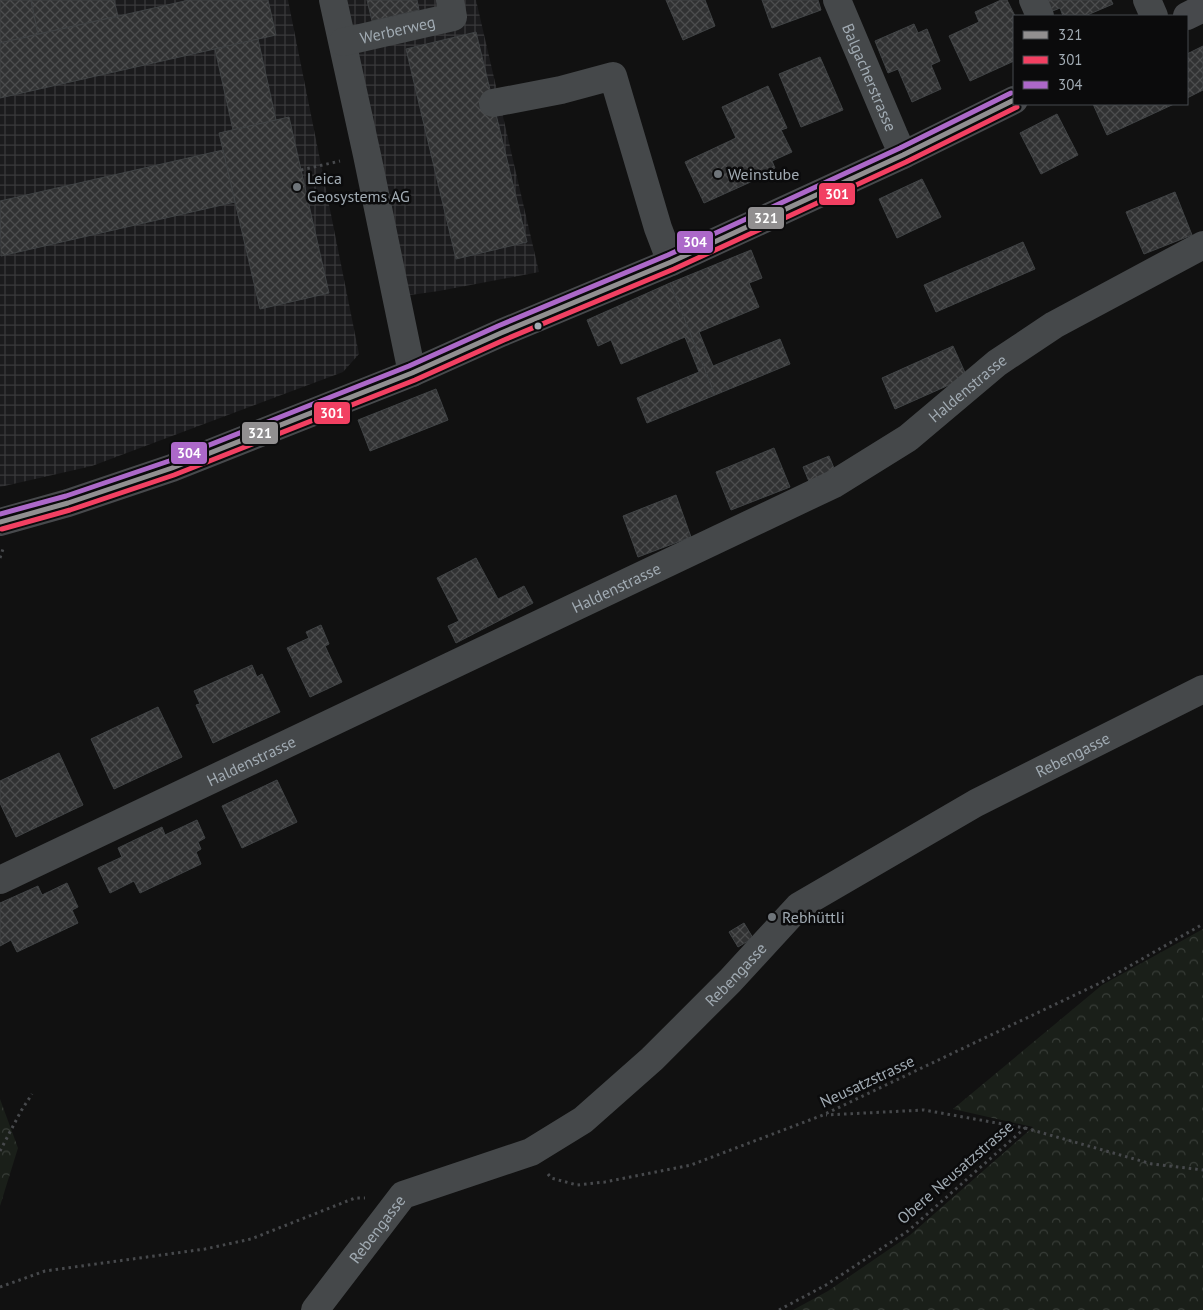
<svg xmlns="http://www.w3.org/2000/svg" width="1203" height="1310" font-family="'PT Sans',sans-serif">
<style>
.industrial{fill:url(#industrial-grid)}
.forest{fill:url(#forest-crowns)}
.building{fill:url(#building-cross-hatch);stroke:#404345}
.lines{fill:none;stroke-linecap:round;stroke-linejoin:round}
.path{stroke:#47494c;stroke-width:3;stroke-dasharray:2.5 4;stroke-linecap:butt}
.minor{stroke:#45484a;stroke-width:28}
.major{stroke:#47494c;stroke-width:28}
.bus-1-casing{stroke:#0b0b0c;stroke-width:9}
.bus-2-casing{stroke:#0b0b0c;stroke-width:9}
.bus-3-casing{stroke:#0b0b0c;stroke-width:9}
.bus-1{stroke:#918f90;stroke-width:5}
.bus-2{stroke:#f24062;stroke-width:5}
.bus-3{stroke:#ac68c9;stroke-width:5}
.poi-dot{fill:#6f757a;stroke:#0b0b0c;stroke-width:2}
.bus-dot{fill:#a1abb3;stroke:#0b0b0c;stroke-width:2}
.labels{text-anchor:middle;stroke-width:5;stroke-linejoin:round;paint-order:stroke}
.street-label{font-size:16px;fill:#a1abb3;stroke:#0b0b0c}
.poi-label{font-size:16px;fill:#a1abb3;stroke:#0b0b0c;text-anchor:start}
.line-badge{stroke:#0b0b0c;stroke-width:2}
.badge-label{font-size:14px;text-anchor:middle;font-weight:bold;fill:#fff}
</style>
<defs>
<pattern id="industrial-grid" width="8" height="8" patternUnits="userSpaceOnUse" patternTransform="scale(1.25)"><rect width="8" height="8" fill="#1b1b1d"/><path d="M0 4h8M4 0v8" fill="none" stroke="#39393b"/></pattern>
<pattern id="forest-crowns" width="20" height="18" patternUnits="userSpaceOnUse" patternTransform="scale(1.25)"><rect width="20" height="18" fill="#1a1f19"/><path d="M2 6a3 3 0 1 1 6 0M12 15a3 3 0 1 1 6 0" fill="none" stroke="#383d38"/></pattern>
<pattern id="building-cross-hatch" width="8" height="8" patternUnits="userSpaceOnUse" patternTransform="scale(1.25)"><rect width="8" height="8" fill="#313233"/><path d="M0 0l8 8M0 8l8-8" fill="none" stroke="#4c4d4e"/></pattern>
</defs>
<rect width="100%" height="100%" fill="#111"/>
<!-- industrial -->
<g class="industrial">
<path d="M0 0H288L359 354 343 372 92 466 0 487Z"/>
<path d="M333 0H476L539 272 439 291 396 297Z"/>
</g>
<!-- forest -->
<g class="forest">
<path d="M1203 929V1310H793L828 1291 910 1235 1033 1127 953 1109 1102 985Z"/>
<path d="M0 1099 18 1148 0 1206Z"/>
</g>
<!-- building -->
<g class="building">
<path d="M0 0H31L38 34 0 43Z"/>
<path d="M31 0H114L118 16 38 34Z"/>
<path d="M189 0H268L276 35 0 98V43Z"/>
<path d="M367 0H417L419 10 372 21Z"/>
<path d="M666 0H705L715 26 683 40Z"/>
<path d="M762 0H818L821 10 772 28Z"/>
<path d="M1001 0H1007L1015 16 1014 61 970 81 949 36 979 22 975 12Z"/>
<path d="M1045 0H1111L1113 4 1085 16H1063L1060 8 1050 12Z"/>
<path d="M914 24 918 33 927 29 940 61 931 65 941 89 912 102 898 69 888 73 875 41Z"/>
<path d="M476 32 527 242 456 259 406 49Z"/>
<path d="M258 39 276 120 233 130 215 49Z"/>
<path d="M1203 46V90L1187 98V54Z"/>
<path d="M820 57 843 110 801 127 779 74Z"/>
<path d="M768 86 787 128 781 130 792 152 772 161 775 168 754 178 755 180 704 203 685 162 736 138 722 107Z"/>
<path d="M1093 104H1174L1107 135Z"/>
<path d="M1057 114 1078 155 1041 174 1020 133Z"/>
<path d="M289 117 329 293 260 309 219 133Z"/>
<path d="M223 150 235 202 1 256 0 201Z"/>
<path d="M922 179 941 217 897 238 879 199Z"/>
<path d="M1175 192 1192 235 1144 254 1126 212Z"/>
<path d="M1023 242 1035 269 936 312 924 285Z"/>
<path d="M751 250 762 278 749 283 759 307 699 332 713 366 780 339 790 364 715 395 670 283Z"/>
<path d="M670 283 715 395 647 423 637 398 699 372 685 337 621 364 611 340 598 346 587 320Z"/>
<path d="M953 346 967 377 895 409 882 378Z"/>
<path d="M436 389 448 420 370 451 358 420Z"/>
<path d="M774 448 790 487 731 510 716 472Z"/>
<path d="M829 456 836 473 810 484 803 467Z"/>
<path d="M676 495 691 537 638 557 623 516Z"/>
<path d="M476 558 498 599 524 586 533 603 456 643 448 626 459 621 437 578Z"/>
<path d="M321 625 329 644 325 646 342 682 310 697 287 648 309 638 306 632Z"/>
<path d="M252 665 257 677 262 674 280 712 213 743 196 705 200 704 194 691Z"/>
<path d="M158 707 182 757 114 789 91 739Z"/>
<path d="M59 753 83 805 16 837 0 803V781Z"/>
<path d="M277 780 297 822 242 848 222 806Z"/>
<path d="M197 820 205 838 198 842 201 849 196 852 201 864 140 893 134 881 110 893 98 868 122 857 118 848 162 827 165 835Z"/>
<path d="M67 883 78 907 72 910 78 923 17 952 11 940 0 946V903L38 886 42 895Z"/>
<path d="M744 923 753 938 738 947 729 932Z"/>
</g>
<g class="lines">
<!-- path -->
<g class="path">
<path d="M301 170 340 161"/>
<path d="M0 558 3 549"/>
<path d="M1025 1128 1152 1164 1203 1170"/>
<path d="M0 1151 21 1111 32 1094"/>
<path d="M548 1174 551 1178 577 1185 605 1182 691 1165 823 1115 1100 983 1203 924"/>
<path d="M0 1287 45 1271 205 1249 251 1239 355 1198H365"/>
<path d="M779 1310 826 1285 908 1231 1025 1128 924 1110 826 1115"/>
</g>
<!-- minor -->
<g class="minor">
<path d="M333 0 367 155 412 373"/>
<path id="s1" d="M837 0 894 135 903 155"/>
<path d="M1033 0 1040 16"/>
<path d="M1147 0 1154 16"/>
<path id="s2" d="M343 42 453 17 450 0"/>
<path d="M493 103 561 90 613 76 658 228 671 262"/>
<path id="s3" d="M0 880 834 484 908 438 997 363 1054 325 1203 245"/>
<path id="s4" d="M315 1310 403 1195 531 1152 583 1120 652 1059 730 981 799 906 976 803 1203 689"/>
</g>
<!-- major -->
<g class="major">
<path d="M1187 16 1203 8"/>
<path d="M0 522 68 503 172 468 412 373 501 333 671 262 903 155 1014 100"/>
</g>
<!-- bus-1 casing -->
<g class="bus-1-casing">
<path id="bus-1" d="M0 522 68 503 172 468 412 373 501 333 671 262 903 155 1014 100"/>
</g>
<!-- bus-2 casing -->
<g class="bus-2-casing">
<path id="bus-2" d="M2 529 70 510 174 475 415 380 504 340 674 269 906 162 1017 107"/>
</g>
<!-- bus-3 casing -->
<g class="bus-3-casing">
<path id="bus-3" d="M0 514 66 496 169 461 409 366 498 326 668 255 900 148 1011 93"/>
</g>
<!-- bus-1 -->
<use href="#bus-1" class="bus-1"/>
<!-- bus-2 -->
<use href="#bus-2" class="bus-2"/>
<!-- bus-3 -->
<use href="#bus-3" class="bus-3"/>
</g>
<!-- markers -->
<g class="poi-dot">
<circle cx="718" cy="174" r="5"/>
<circle cx="297" cy="187" r="5"/>
<circle cx="772" cy="917" r="5"/>
</g>
<circle class="bus-dot" cx="538" cy="326" r="4.5"/>
<g class="labels">
<!-- street labels -->
<g class="street-label">
<text dy="6" stroke="none"><textPath href="#s2" startOffset="56">Werberweg</textPath></text>
<text dy="6" stroke="none"><textPath href="#s1" startOffset="84">Balgacherstrasse</textPath></text>
<text dy="6" stroke="none"><textPath href="#s3" startOffset="1088">Haldenstrasse</textPath></text>
<text dy="6" stroke="none"><textPath href="#s3" startOffset="682">Haldenstrasse</textPath></text>
<text dy="6" stroke="none"><textPath href="#s4" startOffset="958">Rebengasse</textPath></text>
<text dy="6" stroke="none"><textPath href="#s3" startOffset="278">Haldenstrasse</textPath></text>
<text dy="6" stroke="none"><textPath href="#s4" startOffset="552">Rebengasse</textPath></text>
<text transform="translate(867 1081) rotate(-25)" y="6">Neusatzstrasse</text>
<text transform="translate(955 1172) rotate(-41)" y="6">Obere Neusatzstrasse</text>
<text dy="6" stroke="none"><textPath href="#s4" startOffset="102">Rebengasse</textPath></text>
</g>
<!-- poi labels -->
<g class="poi-label">
<text x="728" y="180">Weinstube</text>
<text x="307" y="184">Leica<tspan x="307" dy="18">Geosystems AG</tspan></text>
<text x="782" y="923">Rebhüttli</text>
</g>
</g>
<g class="line-badge">
<rect x="818" y="182" width="38" height="24" rx="5" fill="#f24062"/>
<rect x="747" y="206" width="38" height="24" rx="5" fill="#918f90"/>
<rect x="676" y="230" width="38" height="24" rx="5" fill="#ac68c9"/>
<rect x="313" y="401" width="38" height="24" rx="5" fill="#f24062"/>
<rect x="241" y="421" width="38" height="24" rx="5" fill="#918f90"/>
<rect x="170" y="441" width="38" height="24" rx="5" fill="#ac68c9"/>
</g>
<g class="badge-label">
<text x="837" y="199">301</text>
<text x="766" y="223">321</text>
<text x="695" y="247">304</text>
<text x="332" y="418">301</text>
<text x="260" y="438">321</text>
<text x="189" y="458">304</text>
</g>
<!-- legend -->
<rect x="1013" y="15" width="175" height="90" fill="#0b0b0c" stroke="#474b4f"/>
<rect x="1023" y="31" width="25" height="8" fill="#918f90" stroke="#474b4f"/>
<text x="1058" y="40" font-size="15" fill="#a1abb3">321</text>
<rect x="1023" y="56" width="25" height="8" fill="#f24062" stroke="#474b4f"/>
<text x="1058" y="65" font-size="15" fill="#a1abb3">301</text>
<rect x="1023" y="81" width="25" height="8" fill="#ac68c9" stroke="#474b4f"/>
<text x="1058" y="90" font-size="15" fill="#a1abb3">304</text>
</svg>
